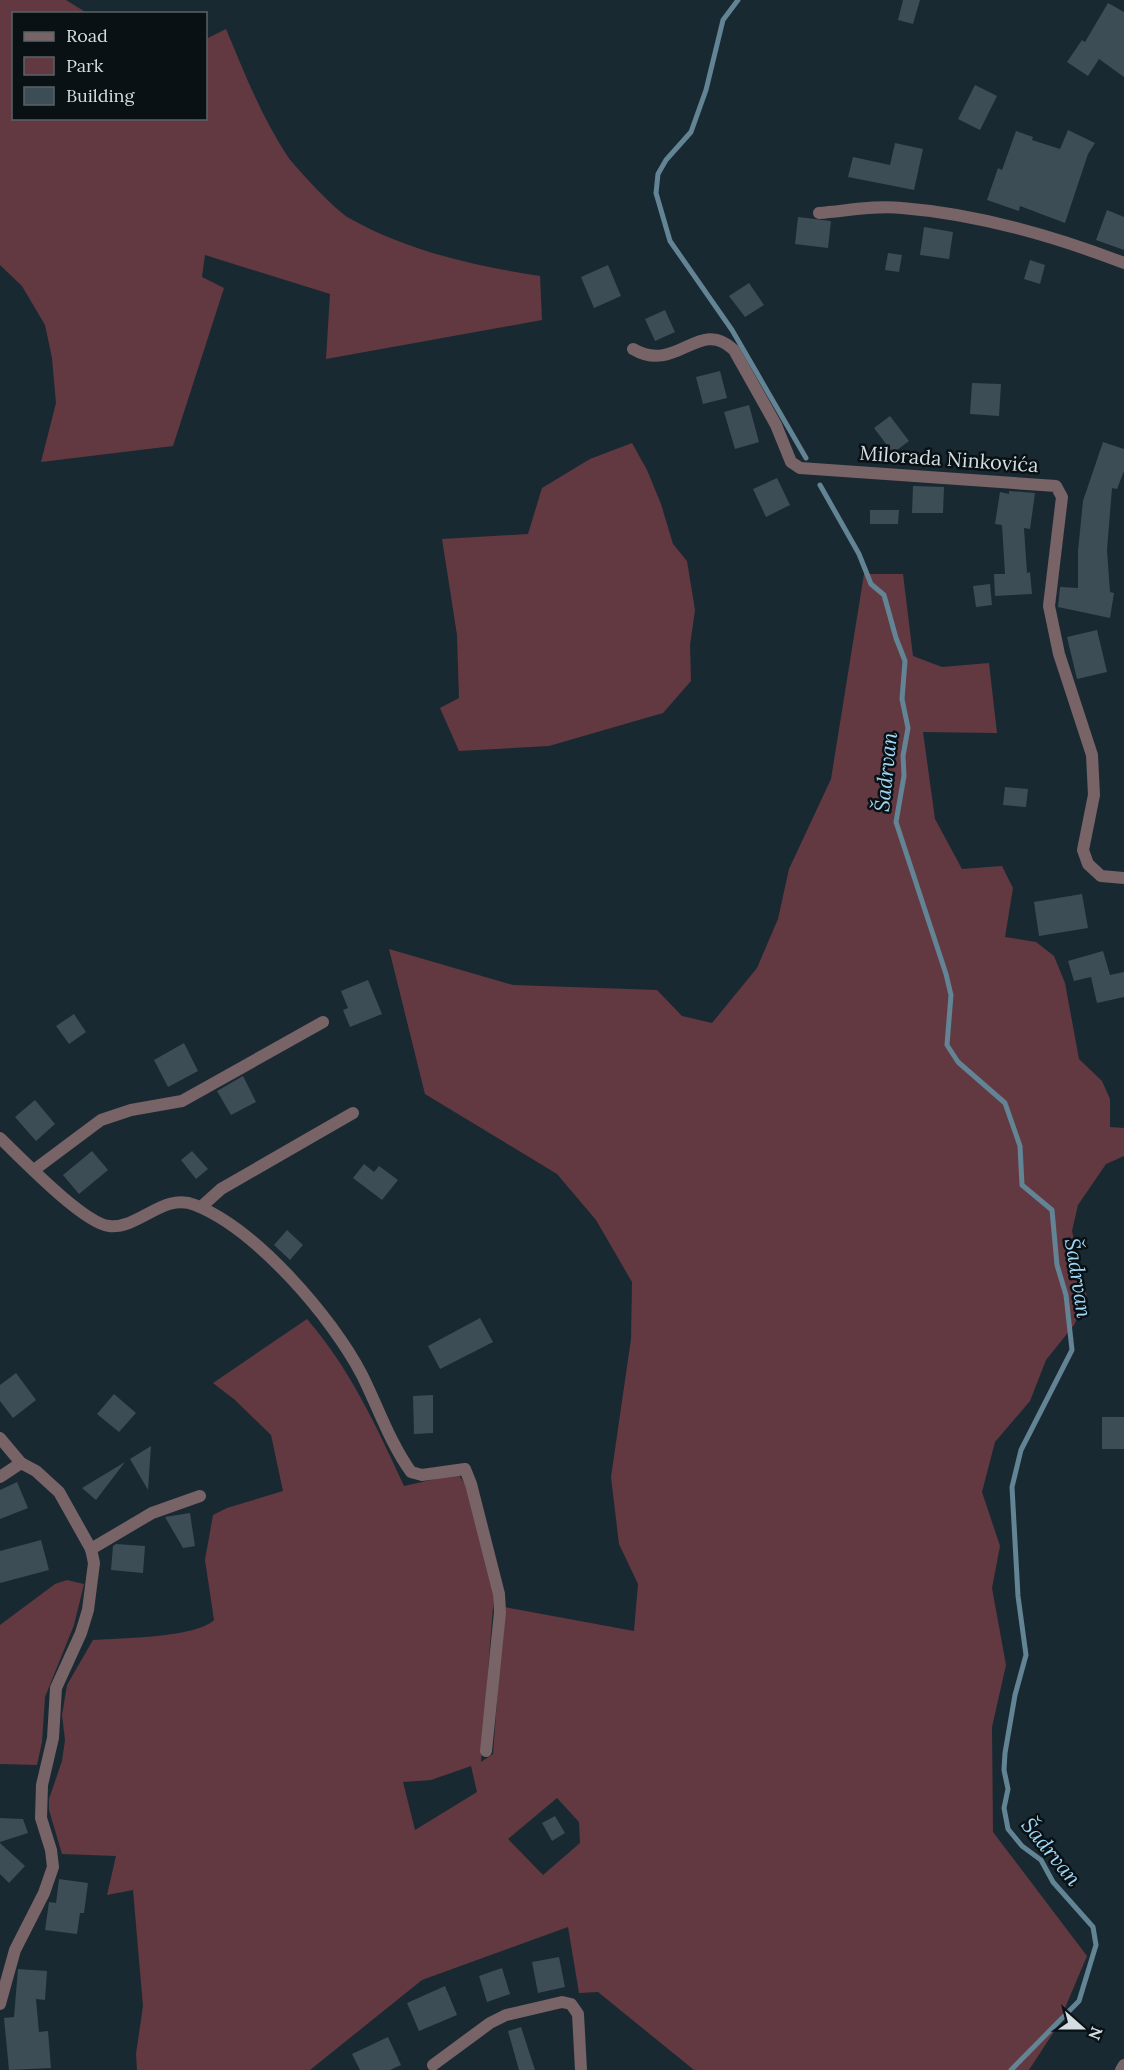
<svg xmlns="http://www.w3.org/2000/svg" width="1124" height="2070" font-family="Lora,serif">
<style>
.green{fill:#623941;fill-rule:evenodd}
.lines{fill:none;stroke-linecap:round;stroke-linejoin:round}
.stream{stroke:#628494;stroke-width:5}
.building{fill:#3c4d56}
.street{stroke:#786366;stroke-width:12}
.labels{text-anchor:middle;stroke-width:5;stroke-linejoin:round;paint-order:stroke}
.street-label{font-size:20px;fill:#d3dde2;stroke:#0a1115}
.water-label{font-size:21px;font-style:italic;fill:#9fd8f6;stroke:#0a1115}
</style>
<rect width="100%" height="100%" fill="#192932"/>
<!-- green -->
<g class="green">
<path d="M0 0H66L87 13 14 14V118H206V39L226 29C244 72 262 118 288 157 296 168 337 212 349 218 407 251 475 266 540 276L542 320 326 359 330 294 205 255 202 277 224 288 173 446 41 462 56 403 52 358 45 325 22 286 0 265Z"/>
<path d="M632 443 647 470 661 504 673 544 687 561 695 610 690 645 691 681 663 713 549 746 459 751 440 708 459 698 457 635 442 539 528 534 542 488 590 459Z"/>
<path d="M864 574H903L913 656 942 667 989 663 997 733 923 732 935 819 962 869 1002 866 1013 888 1005 937 1036 942 1054 956 1065 983 1079 1059 1102 1081 1110 1099V1127L1124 1128V1156L1106 1164 1078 1205 1072 1231 1087 1297 1074 1325 1046 1360 1030 1401 995 1442 982 1492 1000 1546 992 1588 1006 1665 992 1727 993 1832 1087 1956 1057 2027 1029 2070H694L598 1992 579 1993 568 1927 422 1980 310 2070H137L136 2054 143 2006 133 1890 107 1895 116 1856 62 1854 49 1810V1799L62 1761 65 1740 62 1715 67 1685 93 1640C121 1638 195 1638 214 1620L205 1560 213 1515 227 1508 283 1491 271 1435 235 1400 213 1383 307 1319C350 1369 376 1425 404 1486L458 1474 467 1487 494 1594 481 1762 493 1754 504 1607 634 1631 638 1584 619 1544 611 1477 631 1339 632 1282 596 1220 557 1174 425 1094 389 949 513 985 657 990 682 1016 712 1023 757 968 778 919 789 869 831 779ZM471 1766 477 1792 415 1830 403 1782 431 1780ZM557 1798 579 1822 580 1843 543 1875 508 1839Z"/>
<path d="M67 1580 84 1584 74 1625 45 1697 42 1742 37 1765 0 1764V1625L55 1584Z"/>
</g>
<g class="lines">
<!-- stream -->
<g class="stream">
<path d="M738 0 723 20 706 90 691 132 666 160 658 174 656 193 670 241 732 330 806 458"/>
<path d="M820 485 859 554 871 584 884 595 896 638 905 661 902 699 908 728 903 756 904 776 896 822 946 974 951 995 947 1045 958 1062 1005 1103 1020 1146 1022 1185 1052 1210 1057 1265 1066 1295 1072 1350 1021 1450 1012 1487 1018 1596 1026 1655 1015 1695 1005 1753 1004 1770 1008 1789 1004 1808 1008 1829 1022 1846 1041 1860 1053 1882 1093 1927 1096 1945 1079 2001 1011 2070"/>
</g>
</g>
<!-- building -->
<g class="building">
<path d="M903 0H920L913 24 898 20Z"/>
<path d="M1108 3 1124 12V77L1099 59 1088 76 1067 62 1082 40 1085 42Z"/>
<path d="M975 85 997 96 980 130 958 119Z"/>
<path d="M1068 130 1095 143 1088 154 1065 223 1020 206 1019 211 987 200 998 168 1002 170 1016 131 1033 137 1032 140 1060 149Z"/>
<path d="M895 143 923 149 914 190 848 177 853 157 890 165Z"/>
<path d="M1107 210 1124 217V250L1096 240Z"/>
<path d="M798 217 831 221 828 248 795 244Z"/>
<path d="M924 227 953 232 949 259 920 255Z"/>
<path d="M888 253 902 255 899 272 885 270Z"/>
<path d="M1030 260 1045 265 1040 284 1024 279Z"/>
<path d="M608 265 621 296 594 308 581 277Z"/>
<path d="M749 283 764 305 745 317 729 296Z"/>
<path d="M665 310 675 332 655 341 645 319Z"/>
<path d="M720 371 727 398 703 404 696 377Z"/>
<path d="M972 383 1001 384 999 416 970 414Z"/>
<path d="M749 405 759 442 735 449 724 412Z"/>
<path d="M890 416 909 441 893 453 874 428Z"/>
<path d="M1103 442 1124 449V471L1117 489 1112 488 1107 550 1110 592 1114 593 1110 618 1058 607 1060 587 1078 588V551L1083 501Z"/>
<path d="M777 478 790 505 766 517 753 489Z"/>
<path d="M913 486 944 487 943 513H912Z"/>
<path d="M1009 491 1035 493 1030 529 1024 528 1027 573 1030 572 1032 594 995 596 994 574H1005L1002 525 995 524 1000 492 1009 494Z"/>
<path d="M870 510H899L898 524H870Z"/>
<path d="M990 584 992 605 976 607 973 586Z"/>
<path d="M1097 630 1107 672 1077 679 1067 637Z"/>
<path d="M1005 787 1028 789 1026 807 1003 805Z"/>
<path d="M1082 894 1088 928 1039 936 1034 902Z"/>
<path d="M1103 951 1110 975 1124 972V997L1097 1003 1091 977 1074 981 1068 961Z"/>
<path d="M368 980 382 1014 350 1027 343 1010 348 1008 341 991Z"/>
<path d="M74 1014 86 1032 69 1044 56 1026Z"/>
<path d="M184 1043 198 1071 168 1087 154 1060Z"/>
<path d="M243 1076 256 1102 231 1115 217 1091Z"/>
<path d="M35 1100 55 1124 36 1141 15 1117Z"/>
<path d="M92 1151 108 1170 79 1194 63 1175Z"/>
<path d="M192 1151 208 1169 196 1179 181 1160Z"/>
<path d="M364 1164 374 1172 379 1166 398 1180 382 1200 353 1178Z"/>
<path d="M287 1230 303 1245 290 1260 274 1245Z"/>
<path d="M480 1318 493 1342 440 1369 428 1346Z"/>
<path d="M16 1373 36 1400 13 1418 0 1401V1385Z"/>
<path d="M114 1394 136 1413 119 1432 97 1414Z"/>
<path d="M433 1395V1433L414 1434 413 1396Z"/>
<rect x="1102" y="1417" width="22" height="32"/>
<path d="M151 1446 148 1490 130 1459Z"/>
<path d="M125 1462 96 1500 82 1488Z"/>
<path d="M17 1482 28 1508 0 1519V1490Z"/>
<path d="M190 1513 195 1546 183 1548 165 1517Z"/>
<path d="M41 1540 49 1570 0 1583V1551Z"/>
<path d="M116 1544 145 1546 143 1573 111 1570 113 1546Z"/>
<path d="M555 1816 565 1833 552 1841 542 1823Z"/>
<path d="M0 1818 23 1819 28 1833 0 1842Z"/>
<path d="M0 1843 25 1866 9 1883 0 1874Z"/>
<path d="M59 1879 88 1883 84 1913H80L77 1934 45 1930 49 1902 56 1903Z"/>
<path d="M559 1957 565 1987 538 1993 532 1962Z"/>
<path d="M502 1968 510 1994 487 2002 479 1976Z"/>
<path d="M18 1969 47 1971 45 2000 36 1999 39 2032 48 2031 51 2068 9 2070 4 2018 14 2017Z"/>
<path d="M445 1986 457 2015 419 2031 407 2003Z"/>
<path d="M521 2027 535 2070H519L508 2031Z"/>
<path d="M388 2037 401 2065 390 2070H360L352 2054Z"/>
</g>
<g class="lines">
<!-- street -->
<g class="street">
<path d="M819 213C846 211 875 205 902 208 977 214 1054 236 1124 263"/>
<path d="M633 349C677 375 699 316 734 350L776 425 791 462 800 468 1056 486 1062 497 1049 606 1059 654 1092 755 1094 795 1083 850 1088 864 1101 876 1124 878"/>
<path d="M0 1138C21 1158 83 1223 109 1226 140 1229 163 1192 195 1205 256 1229 332 1317 362 1375 378 1407 390 1443 411 1472L422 1475 465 1469 471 1484 499 1594 500 1612 486 1751"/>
<path d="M34 1170 101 1120 131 1110 182 1101 323 1022"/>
<path d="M201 1207 221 1189 353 1113"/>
<path d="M0 1438 21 1463 36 1471 59 1492 91 1549"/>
<path d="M0 1477 21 1463"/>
<path d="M0 2004 15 1950 44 1893 53 1867 51 1850 41 1818 42 1785 53 1738 56 1688 81 1633 88 1610 94 1563 91 1549 152 1513 200 1496"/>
<path d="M433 2065 490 2023 506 2015 562 2002 571 2004 578 2014 581 2070"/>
<path d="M1121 2070 1124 2065"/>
</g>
</g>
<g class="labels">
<!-- street labels -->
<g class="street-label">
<text transform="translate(949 459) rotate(4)" y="7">Milorada Ninkovića</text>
</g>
<!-- water labels -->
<g class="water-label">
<text transform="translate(886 772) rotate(-84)" y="7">Šadrvan</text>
<text transform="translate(1078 1278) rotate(81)" y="7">Šadrvan</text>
<text transform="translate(1051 1852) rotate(51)" y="7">Šadrvan</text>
</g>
</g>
<!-- legend -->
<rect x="12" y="12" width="195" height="108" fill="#0a1115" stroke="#5a6367" stroke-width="1.5"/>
<rect x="24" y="32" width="30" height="9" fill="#786366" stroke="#5a6367" stroke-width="1.5"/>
<text x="66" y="42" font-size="18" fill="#d3dde2">Road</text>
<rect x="24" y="57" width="30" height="18" fill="#623941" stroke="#5a6367" stroke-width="1.5"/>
<text x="66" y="72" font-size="18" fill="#d3dde2">Park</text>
<rect x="24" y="87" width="30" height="18" fill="#3c4d56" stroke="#5a6367" stroke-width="1.5"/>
<text x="66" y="102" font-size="18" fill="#d3dde2">Building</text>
<!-- north arrow -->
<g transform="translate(1082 2028) rotate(111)" stroke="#0a1115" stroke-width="4.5" paint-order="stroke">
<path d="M0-4.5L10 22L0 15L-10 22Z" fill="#d3dde2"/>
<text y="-9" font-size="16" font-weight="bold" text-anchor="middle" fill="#d3dde2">N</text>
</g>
</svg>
